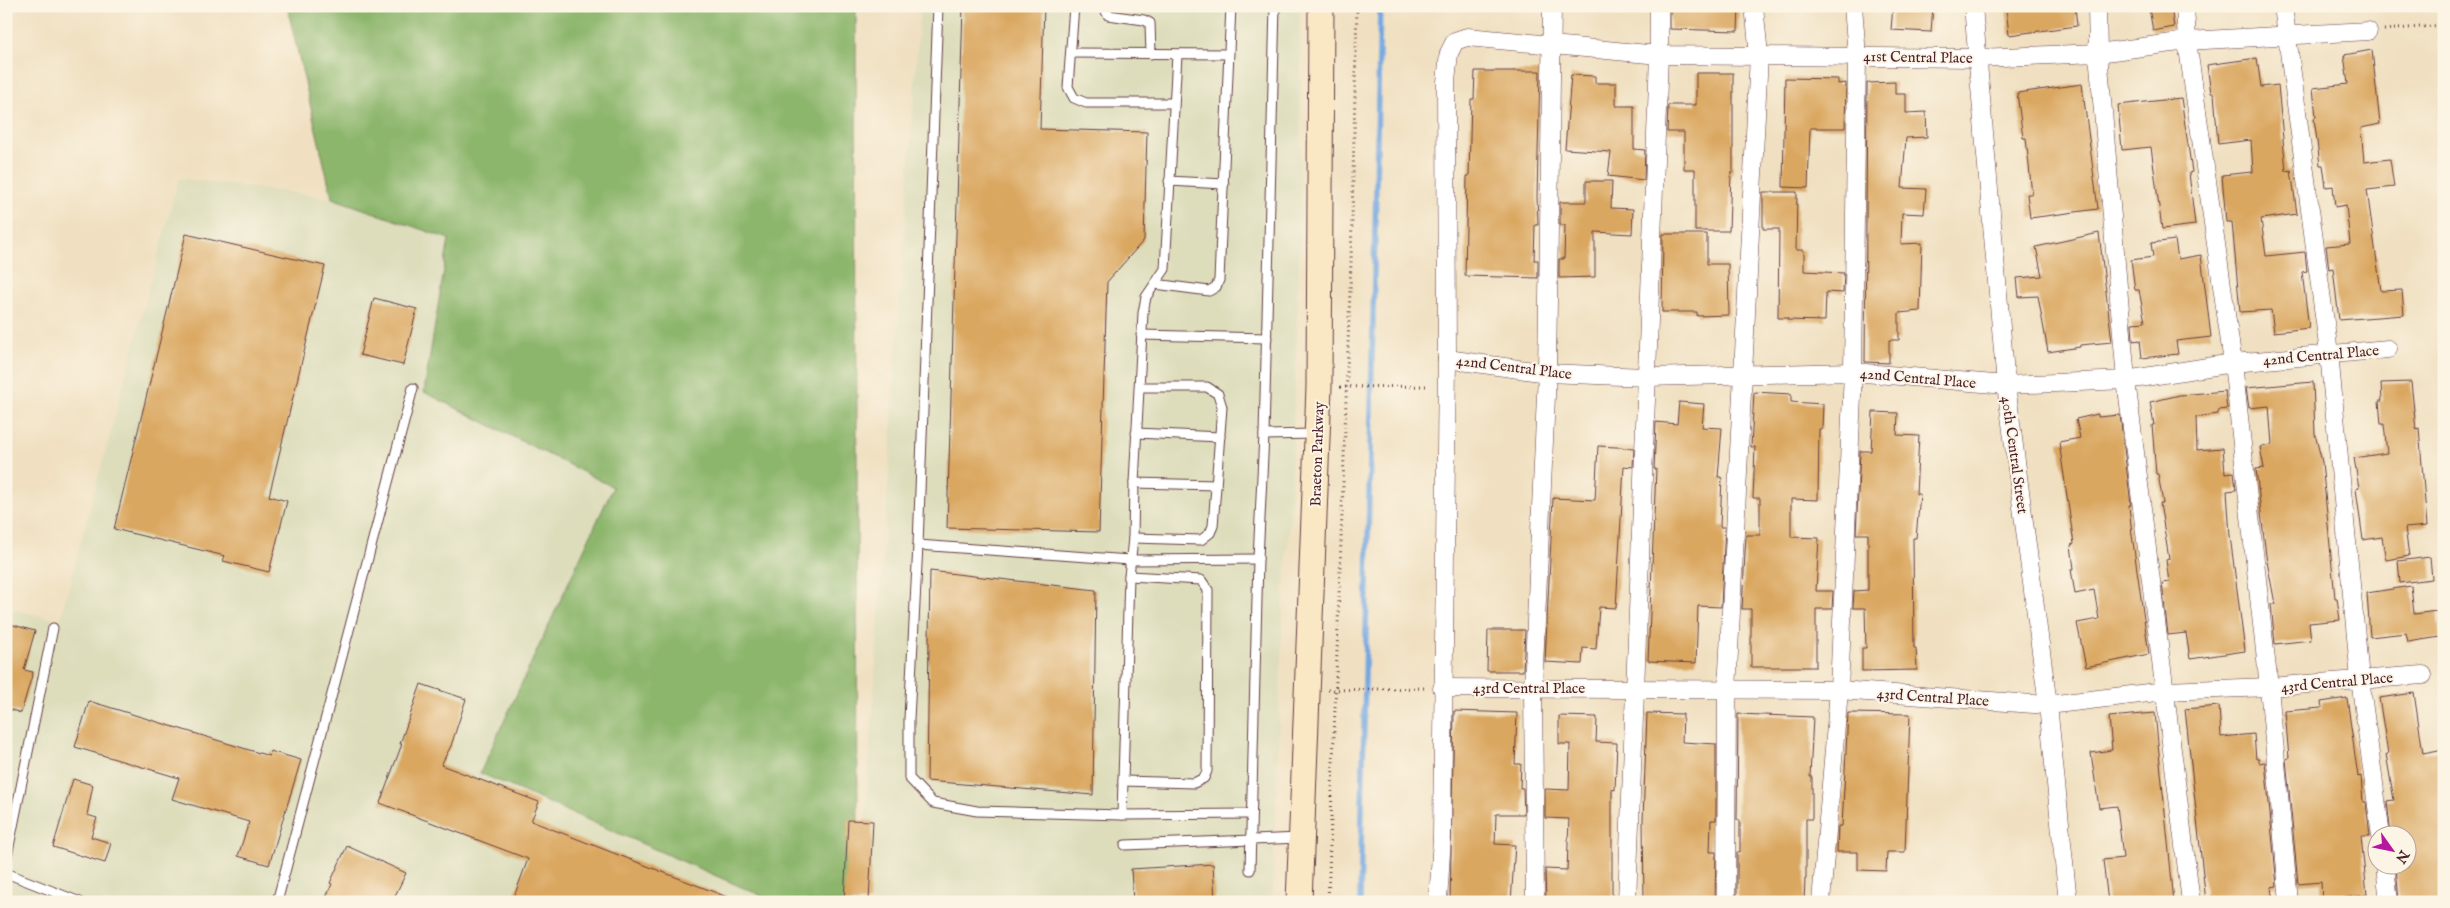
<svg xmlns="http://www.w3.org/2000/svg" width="2450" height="908" font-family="'IM FELL English',serif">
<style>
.built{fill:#ddddbc}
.forest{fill:#8cb66c;stroke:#6b6a4c}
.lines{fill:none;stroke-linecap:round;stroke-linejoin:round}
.stream{stroke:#73a7e0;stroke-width:5.5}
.building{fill:#daa760}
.lane-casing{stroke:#633c42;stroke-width:11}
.street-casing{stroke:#633c42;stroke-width:19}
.secondary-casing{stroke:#633c42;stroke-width:27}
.path{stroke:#633c42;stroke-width:3;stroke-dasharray:1 4;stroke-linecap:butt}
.lane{stroke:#fff;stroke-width:9}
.street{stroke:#fff;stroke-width:18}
.secondary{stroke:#fae7c3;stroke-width:25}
.labels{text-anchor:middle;stroke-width:4;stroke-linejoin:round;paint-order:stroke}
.street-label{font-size:15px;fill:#4a1f2b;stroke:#fcf5e5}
</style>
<rect width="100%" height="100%" fill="#fcf5e5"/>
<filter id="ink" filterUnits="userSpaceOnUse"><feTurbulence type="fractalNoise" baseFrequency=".02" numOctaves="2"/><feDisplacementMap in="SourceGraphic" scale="10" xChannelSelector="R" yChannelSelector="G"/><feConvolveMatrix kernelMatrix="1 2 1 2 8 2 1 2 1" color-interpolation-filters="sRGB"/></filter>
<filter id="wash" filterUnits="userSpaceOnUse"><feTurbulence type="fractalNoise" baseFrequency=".0096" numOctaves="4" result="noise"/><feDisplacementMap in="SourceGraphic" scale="20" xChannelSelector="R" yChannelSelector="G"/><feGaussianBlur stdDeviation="1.12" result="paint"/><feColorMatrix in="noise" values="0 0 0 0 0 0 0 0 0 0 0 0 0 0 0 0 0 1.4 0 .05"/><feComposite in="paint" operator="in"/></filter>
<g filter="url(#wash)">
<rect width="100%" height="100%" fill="#f0e0c1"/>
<!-- built -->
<g class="built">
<path d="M920 6H1300L1301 206 1290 518 1284 588 1272 902H860Z"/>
<path d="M179 178 332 198 449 239 424 392 613 487 480 773 776 902H6V608L60 620Z"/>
</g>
<!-- forest -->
<path class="forest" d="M287 6H856L858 902H776L480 773 613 487 424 392 449 239 332 198Z"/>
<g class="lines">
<!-- stream -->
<path class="stream" d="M1360 902 1380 6"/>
</g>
<g id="blocks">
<!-- building -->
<g class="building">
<path d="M963 6H1044L1040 129 1147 132 1144 240 1107 282 1099 532 947 528Z"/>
<path d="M1670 6H1739L1738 31 1670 29Z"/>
<path d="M1893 6H1933L1931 32 1891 30Z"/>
<path d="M2024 6H2075L2077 26 2009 35 2006 8Z"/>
<path d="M2171 6 2174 27 2153 31 2149 8Z"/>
<path d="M2372 50 2380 124 2361 128 2364 162 2390 159 2394 187 2367 190 2381 291 2402 290 2404 315 2339 320 2333 268 2329 269 2326 246 2350 244 2346 205 2335 207 2333 186 2326 187 2323 165H2320L2314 118 2316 117 2313 88 2348 84 2344 55Z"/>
<path d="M2257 58 2261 87 2278 85 2286 171 2291 170 2297 214 2261 219 2266 256 2305 252 2307 271 2302 272 2309 328 2274 332 2271 310 2240 312 2232 222H2226L2222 175 2253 172 2251 140 2218 144 2214 93H2211L2207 65Z"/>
<path d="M1475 71H1540L1537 196 1538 225H1535L1534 260H1538V278L1465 276 1467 176H1469L1471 99H1474Z"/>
<path d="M1696 73H1733V173H1731L1729 231H1695V169H1684V132H1667L1668 105H1696Z"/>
<path d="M1571 75 1595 76V83H1616V106H1634V149L1645 150 1644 180 1608 176 1611 152 1565 149Z"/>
<path d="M1785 78 1838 79V84L1846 83 1845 128H1810L1808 188 1783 187Z"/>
<path d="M1895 82V94H1906V113L1926 112 1927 137 1906 138 1902 188 1926 189 1924 214 1902 213 1901 244 1922 243 1920 311 1899 313V340H1889V363L1865 362 1867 83Z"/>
<path d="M2082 84 2098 209 2030 218 2027 194H2032L2026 138H2023L2017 93Z"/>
<path d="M2181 98 2192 172 2189 173 2195 225 2162 229 2151 147 2122 150 2118 105Z"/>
<path d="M1586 181H1612L1611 208 1633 209 1632 234 1595 232V277L1559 278V259H1564L1565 225H1560V202H1586Z"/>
<path d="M1763 192H1797L1796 250H1804V271L1844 273 1843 293 1826 292 1825 321 1787 320 1788 318H1778L1779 229H1763Z"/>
<path d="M2099 233 2112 342 2080 345V347L2048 352 2038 296 2019 297 2017 278 2042 276 2036 247Z"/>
<path d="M186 234 325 266 269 496 287 501 269 572 223 561 225 556 114 529Z"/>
<path d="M1663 234H1707V264H1728L1729 315 1697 316V312H1662Z"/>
<path d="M2175 240 2178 259 2201 255 2211 337 2176 341 2178 354 2142 358 2140 340 2133 341 2132 323 2145 322 2139 290H2135L2131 260 2153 257 2151 243Z"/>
<path d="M374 298 417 309 403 365 360 355Z"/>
<path d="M2313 382 2315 434 2322 462 2335 598H2337L2340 620 2309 623 2311 640 2275 644 2271 604H2275L2266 556 2256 469 2264 468 2260 447 2272 445 2269 406 2249 408 2246 388Z"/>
<path d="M2411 382 2416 429 2419 428 2427 526 2405 528 2409 556 2386 560 2382 537 2363 540 2356 489 2359 488 2354 458 2387 453 2384 424H2381L2379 401H2382L2381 383Z"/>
<path d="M2225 391 2227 409 2218 410V414L2196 417 2197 450 2223 448 2225 473 2234 472 2236 490 2227 491 2230 536 2245 651 2190 659 2186 633 2168 635 2162 583 2169 582 2166 560 2169 559 2160 503H2163L2158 474H2156L2152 425H2154L2150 402 2180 395Z"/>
<path d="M1754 392 1791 394V402L1823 404 1822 429H1819L1818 500 1791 499V537L1819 538 1816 591H1833L1832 609H1816V667H1751V609H1742L1746 535H1760V498H1753L1755 447H1751Z"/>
<path d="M1679 402 1704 404 1702 427 1722 428 1718 477H1722L1720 527H1725L1721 607 1698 606 1696 663 1648 661 1656 469H1654L1656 422 1677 424Z"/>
<path d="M1873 412 1898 413 1897 435 1919 436 1916 494H1920L1916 538H1913L1914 648H1916L1917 670 1862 671V648H1866L1865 608H1853L1854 591 1868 590V534H1856L1860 451H1871Z"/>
<path d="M2098 414V417L2120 415 2131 505H2129L2132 535 2149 654 2086 667 2077 623 2099 619 2094 590 2075 594 2071 569H2074L2071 545 2074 544 2059 442 2080 438 2076 419Z"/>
<path d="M1598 446 1634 448 1633 467 1624 466 1616 608 1599 607 1596 649 1583 648 1582 664 1545 662 1553 498 1595 500Z"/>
<path d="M2430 557 2432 579 2400 583 2398 561Z"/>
<path d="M930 571 1096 590 1093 795 927 781Z"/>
<path d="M2411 586 2414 614 2437 611 2440 637 2408 642 2406 633 2370 637 2367 593Z"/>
<path d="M6 623 35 631 24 670 33 672 21 713 6 708Z"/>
<path d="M1488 630H1525L1523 671H1487Z"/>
<path d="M421 684 466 699 451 746 441 765 539 802 531 821 740 902H512L528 859 380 803 402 744H400Z"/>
<path d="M2414 693 2423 753 2444 749V902H2399L2396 866H2408V836H2391L2387 801 2394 800 2386 754H2388L2379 698Z"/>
<path d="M2347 698 2358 777 2361 776 2363 802H2366L2370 836H2361L2367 895 2322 900 2321 882 2298 884 2286 759 2289 758 2285 711 2322 708 2321 702Z"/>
<path d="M89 701 269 756 270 751 301 760 269 865 238 856 249 822 172 799 179 778 75 747Z"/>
<path d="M2219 706 2221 737 2254 734 2256 759H2259V763L2265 762 2277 886 2271 887 2273 902H2206L2185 709Z"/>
<path d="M1454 711 1517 713 1515 764H1521L1520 788H1523L1524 814H1496L1495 844 1515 845 1511 902H1450Z"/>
<path d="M1647 713 1683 714 1682 742 1716 744V820H1711L1710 852H1716L1715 902H1644L1643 820Z"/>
<path d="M1848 713 1910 714 1905 852H1887L1886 871 1858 870V852H1837L1838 826H1842Z"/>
<path d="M2155 713 2174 902H2108L2103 860 2123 858 2117 806 2099 808 2091 753 2112 750 2109 717Z"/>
<path d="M1738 714 1813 717 1810 777H1812V819H1806V879H1805L1804 902H1737V852H1740V820H1737Z"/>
<path d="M1559 716 1597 717 1596 742 1617 743 1615 790 1612 789V902H1546L1545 869 1567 870 1569 819 1545 818V789L1569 790 1570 744H1559Z"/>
<path d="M73 779 93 785 87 815 97 818 91 837 111 843 105 863 53 847Z"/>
<path d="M848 820 873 821 869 902H844Z"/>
<path d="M347 846 406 873 392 902H324L332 884 330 883Z"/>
<path d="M1213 864 1215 902H1133L1131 869Z"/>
</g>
</g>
</g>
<g filter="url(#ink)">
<use href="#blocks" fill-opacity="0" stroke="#633c42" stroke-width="1"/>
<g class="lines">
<!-- lane casing -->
<g class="lane-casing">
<g id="lane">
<path d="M938 6 918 545 1130 560 1258 559"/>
<path d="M1074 6 1068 87 1074 98 1086 103H1173"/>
<path d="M1103 6 1108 15 1144 20 1150 23 1151 54"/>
<path d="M1275 6 1264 435 1315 434"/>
<path d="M1071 53 1228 54"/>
<path d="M1169 181 1224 184"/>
<path d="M1155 284 1209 291 1216 287 1219 280 1231 6"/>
<path d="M1141 335 1267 338"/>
<path d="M1136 433 1220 437"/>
<path d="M1134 483 1216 485"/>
<path d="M1133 538 1201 540 1210 533 1213 526 1222 407 1218 394 1207 387H1140"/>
<path d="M918 545 909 719V778L933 803 977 811 1122 815 1251 814"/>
<path d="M1123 781 1194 783 1204 778 1207 771 1208 590 1201 580 1129 576"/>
<path d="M1122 815 1129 576 1133 538 1134 483 1143 313 1146 297 1165 269 1177 55"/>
<path d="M1125 845 1300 838"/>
<path d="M6 861 53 628"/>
<path d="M1250 870 1258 559 1264 435"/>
<path d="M6 873 80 902"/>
<path d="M277 902 413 388"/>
</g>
</g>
<!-- street casing -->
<g class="street-casing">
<g id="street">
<path d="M1973 6 2006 385 2048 705 2068 902"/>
<path d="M2097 6 2098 53 2126 380 2191 902"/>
<path d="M2185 6 2187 41 2233 363 2269 687 2289 902"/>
<path d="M2283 6 2329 353 2360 679 2381 836"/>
<path d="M1447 359 1547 373 1646 377 1853 372 2006 385 2126 380 2233 363 2388 349"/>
<path d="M1442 688 1839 690 2048 705 2165 691 2269 687 2423 675"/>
<path d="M2385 866 2389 902"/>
<path d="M1438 902 1442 837 1447 359 1446 82 1449 53 1455 41 1467 37 1659 55 1977 58 2098 53 2187 41 2368 31"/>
<path d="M1535 902 1533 689 1547 373 1552 6"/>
<path d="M1627 902 1659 55V6"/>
<path d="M1726 902 1727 691 1759 55 1754 6"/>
<path d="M1821 902 1839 690 1853 372 1857 56 1853 6"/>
</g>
</g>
<!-- secondary casing -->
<g class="secondary-casing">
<path id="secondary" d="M1299 902 1319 387 1321 6"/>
</g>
<!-- path -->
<g class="path">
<path d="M2384 30 2444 25"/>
<path d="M1340 387 1429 386"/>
<path d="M1328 690 1424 688"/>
<path d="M1328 902 1351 262 1357 6"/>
</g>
<!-- lane -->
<use href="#lane" class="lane"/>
<!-- street -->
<use href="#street" class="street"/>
<!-- secondary -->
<use href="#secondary" class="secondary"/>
</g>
</g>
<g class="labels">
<!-- street labels -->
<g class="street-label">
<text transform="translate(1918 57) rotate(1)" y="5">41st Central Place</text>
<text transform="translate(2321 355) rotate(-5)" y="5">42nd Central Place</text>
<text transform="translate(1514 367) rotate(7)" y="5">42nd Central Place</text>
<text transform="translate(1918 378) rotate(5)" y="5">42nd Central Place</text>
<text transform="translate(1317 454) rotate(-88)" y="5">Braeton Parkway</text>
<text transform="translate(2015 455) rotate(82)" y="5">40th Central Street</text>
<text transform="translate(2337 682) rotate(-5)" y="5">43rd Central Place</text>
<text x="1529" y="693">43rd Central Place</text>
<text transform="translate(1933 697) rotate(4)" y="5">43rd Central Place</text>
</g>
</g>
<!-- margin -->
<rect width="2450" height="908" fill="none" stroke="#fcf5e5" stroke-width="25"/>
<!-- north arrow -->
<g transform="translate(2392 850) rotate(123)"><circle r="24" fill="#fcf5e5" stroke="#b59f9b"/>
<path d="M0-4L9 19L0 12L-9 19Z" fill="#b5179e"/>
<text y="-8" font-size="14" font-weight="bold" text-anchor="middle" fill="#4a1f2b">N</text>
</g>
</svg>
